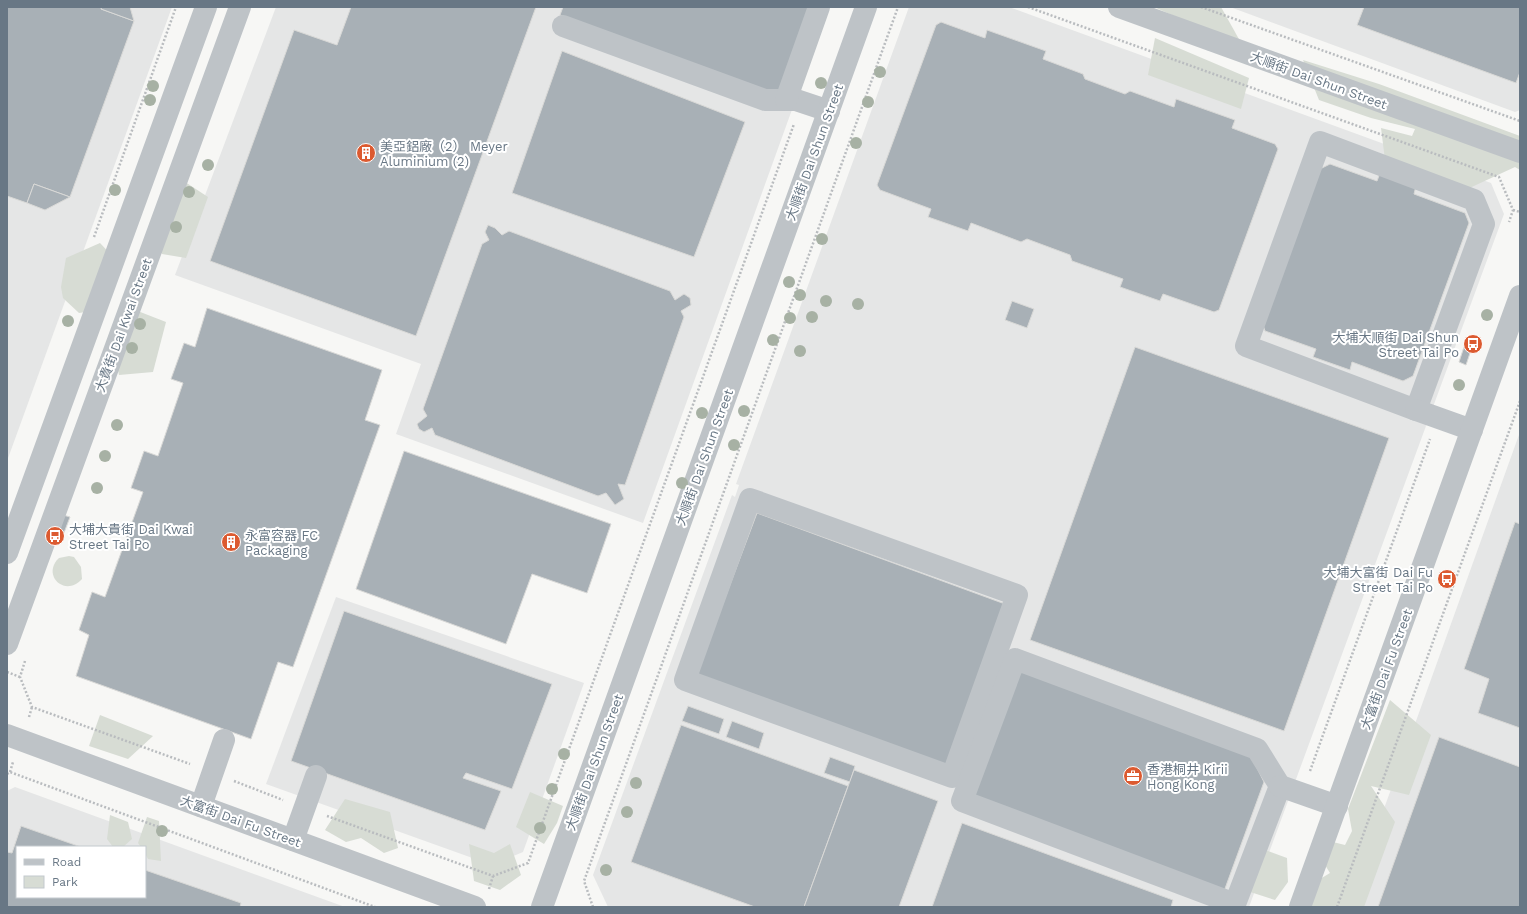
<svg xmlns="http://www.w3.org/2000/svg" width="1527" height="914" font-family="'Work Sans','Noto Sans TC',sans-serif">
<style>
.built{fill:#e5e6e6;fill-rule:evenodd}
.green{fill:#d7dcd4}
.building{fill:#a8b0b6;stroke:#d9d9d7}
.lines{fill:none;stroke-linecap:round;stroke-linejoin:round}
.path{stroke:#b9bcbf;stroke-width:2.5;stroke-dasharray:2 2;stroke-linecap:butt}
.minor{stroke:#bec3c7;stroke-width:22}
.tree{fill:#a7b1a4}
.labels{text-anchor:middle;stroke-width:4;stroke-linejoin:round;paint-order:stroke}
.street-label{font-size:13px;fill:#687785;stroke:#fff}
.poi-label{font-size:13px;fill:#687785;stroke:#fff;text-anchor:start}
</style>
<rect width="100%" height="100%" fill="#f7f7f5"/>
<!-- built -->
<g class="built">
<path d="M7 7H172L7 461Z"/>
<path d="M276 7H829L643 523 396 434 421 364 175 275Z"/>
<path d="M909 7H1009L1491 183 1504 214 1249 907H608L593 875 732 495 735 497 739 485 736 484Z"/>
<path d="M1230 7H1520V110L1515 112Z"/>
<path d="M1520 432V907H1348L1420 710Z"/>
<path d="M336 597 584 683 523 852 492 865 266 784Z"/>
<path d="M15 787 345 907H7V791ZM17 847H145V897H17Z"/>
</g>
<!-- green -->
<g class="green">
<path d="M1154 7H1221L1240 41 1183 20Z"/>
<path d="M1155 38 1249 78 1241 109 1148 75Z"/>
<path d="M1303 60 1379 84 1520 136V170L1515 167 1450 197 1385 160 1381 128 1412 136 1415 129 1371 118 1319 100Z"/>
<path d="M176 176 208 197 186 258 162 254 153 239Z"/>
<path d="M100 243 115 259 99 310 79 313 63 298 61 287 66 258Z"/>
<path d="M130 308 166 322 153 372 119 375 113 349Z"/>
<path d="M69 556 74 557 81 567 82 579C65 598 41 575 59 558Z"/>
<path d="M1390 700 1431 735 1409 795 1371 786 1395 822 1364 907H1311L1320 879 1330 873 1325 865 1329 841 1345 845 1352 831 1348 809Z"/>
<path d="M100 715 153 736 128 759 89 746Z"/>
<path d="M530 792 563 806 557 823 544 844 516 827Z"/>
<path d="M345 799 390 812 398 848 384 853 361 838 346 842 325 830Z"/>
<path d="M110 815 128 822 132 839 123 847H113L107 839Z"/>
<path d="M147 817 159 821 161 861 148 859 145 853V847H141L138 843Z"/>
<path d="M469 844 494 853 510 844 521 875 500 890 474 881Z"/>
<path d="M1255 846 1287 858 1288 882 1275 900 1244 890Z"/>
</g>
<!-- building -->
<g class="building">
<path d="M7 7H102L101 9 134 21 70 197 34 184 27 203 7 196Z"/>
<path d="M102 7H130L134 21 101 9Z"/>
<path d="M351 7H536L416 336 210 261 294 30 337 45Z"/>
<path d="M563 7H813L781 96 560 15Z"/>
<path d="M1364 7H1520V72L1516 83 1357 25Z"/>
<path d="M941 22 985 38 987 30 1046 51 1043 59 1083 74 1085 79 1125 94 1130 91 1174 107 1176 99 1235 120 1232 128 1275 144 1278 149 1219 310 1214 312 1163 294 1160 301 1120 287 1123 279 1072 261 1070 255 1027 239 1021 242 971 223 968 231 928 217 931 209 880 190 877 185 936 25Z"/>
<path d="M562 51 745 122 694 257 512 193Z"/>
<path d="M1330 164 1377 181 1380 173 1416 186 1414 194 1465 213 1469 223 1413 376 1403 381 1352 362 1350 370 1313 357 1316 349 1265 331 1263 325 1320 169Z"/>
<path d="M34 184 70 197 45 210 27 203Z"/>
<path d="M488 225 495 228 502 235 509 231 670 291 675 300 684 294 690 298 691 305 681 311 684 317 625 485 618 484 624 499 615 505 606 493 598 496 435 435 432 428 424 432 419 429 417 424 427 416 423 409 482 244 489 240 485 232Z"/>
<path d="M1012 301 1034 309 1027 328 1005 320Z"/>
<path d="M207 308 382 370 365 420 380 425 293 667 278 662 251 739 76 676 89 635 79 630 92 592 105 597 143 492 131 488 144 451 158 456 183 383 171 379 184 343 195 347Z"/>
<path d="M1466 341 1473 344 1466 365 1459 362Z"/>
<path d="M1135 347 1389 438 1284 731 1030 640Z"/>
<path d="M404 451 611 524 587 593 532 574 506 644 356 589Z"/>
<path d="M757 513 1005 604 946 767 696 675Z"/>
<path d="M63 515 70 517 62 538 55 536Z"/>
<path d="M1515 522 1520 524V728L1478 713 1489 679 1464 669Z"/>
<path d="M344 611 552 684 512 789 466 773 463 778 501 791 485 830 291 761Z"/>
<path d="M1017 665 1249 752 1264 782 1223 894 970 800Z"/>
<path d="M688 706 724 719 719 734 682 721Z"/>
<path d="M732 721 764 733 759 749 726 737Z"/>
<path d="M681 725 848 786 804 907H755L631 862Z"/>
<path d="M1439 737 1520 767V907H1378Z"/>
<path d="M830 757 855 766 850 782 824 773Z"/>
<path d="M854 770 938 801 899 907H804Z"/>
<path d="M962 823 1173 900 1171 907H932Z"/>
<path d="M21 826 81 847H17V897H145V870L241 903 240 907H7V852L12 853Z"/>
</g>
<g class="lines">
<!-- path -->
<g class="path">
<path d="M1028 7 1499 177 1513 210 1509 222"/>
<path d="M1201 7 1520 121"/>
<path d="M1513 210 1520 212"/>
<path d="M94 237 176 7"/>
<path d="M25 661 20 677 32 707 190 764"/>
<path d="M7 672 20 677"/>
<path d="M29 717 32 707"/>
<path d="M1310 771 1430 439"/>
<path d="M10 772 13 762"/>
<path d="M7 774 10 772 375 907"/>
<path d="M234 781 283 800"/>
<path d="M327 816 493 876 528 863 794 124"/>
<path d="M489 889 493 876"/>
<path d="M593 907 584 881 898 7"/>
<path d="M1337 907 1520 401"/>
</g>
<!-- minor -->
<g class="minor">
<path d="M1119 7 1520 152"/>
<path d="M563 26 765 100H796L829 111"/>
<path d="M786 100 819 7"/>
<path d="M1320 142 1474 200 1484 224 1416 410 1246 346Z"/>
<path d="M1416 410 1472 430"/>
<path d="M750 499 1017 595 952 777 685 680Z"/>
<path d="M7 553 206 7"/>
<path d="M7 644 240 7"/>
<path d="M1015 659 1257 749 1280 786 1235 904 962 801Z"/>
<path d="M7 735 475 907"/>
<path d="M1280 786 1337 806"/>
<path d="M201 806 224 740"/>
<path d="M293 840 316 776"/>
<path d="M542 907 866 7"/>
<path d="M1300 907 1520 296"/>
</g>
</g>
<!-- trees -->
<g class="tree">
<circle cx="880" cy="72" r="6"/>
<circle cx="821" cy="83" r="6"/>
<circle cx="153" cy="86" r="6"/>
<circle cx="150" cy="100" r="6"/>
<circle cx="868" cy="102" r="6"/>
<circle cx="856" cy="143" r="6"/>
<circle cx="208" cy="165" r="6"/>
<circle cx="115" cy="190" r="6"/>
<circle cx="189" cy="192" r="6"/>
<circle cx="176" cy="227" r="6"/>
<circle cx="822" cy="239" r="6"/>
<circle cx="789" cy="282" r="6"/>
<circle cx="800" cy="295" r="6"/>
<circle cx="826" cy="301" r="6"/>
<circle cx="858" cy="304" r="6"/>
<circle cx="1487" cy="315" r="6"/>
<circle cx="812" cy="317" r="6"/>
<circle cx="790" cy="318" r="6"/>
<circle cx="68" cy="321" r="6"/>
<circle cx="140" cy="324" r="6"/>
<circle cx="773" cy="340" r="6"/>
<circle cx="132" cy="348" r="6"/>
<circle cx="800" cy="351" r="6"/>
<circle cx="1459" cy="385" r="6"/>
<circle cx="744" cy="411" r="6"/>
<circle cx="702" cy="413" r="6"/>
<circle cx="117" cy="425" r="6"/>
<circle cx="734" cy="445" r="6"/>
<circle cx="105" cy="456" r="6"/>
<circle cx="682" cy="483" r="6"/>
<circle cx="97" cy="488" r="6"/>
<circle cx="564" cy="754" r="6"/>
<circle cx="636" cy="783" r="6"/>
<circle cx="552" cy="789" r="6"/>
<circle cx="627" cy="812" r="6"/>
<circle cx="540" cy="828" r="6"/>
<circle cx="162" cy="831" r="6"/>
<circle cx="606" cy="870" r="6"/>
</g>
<!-- icons -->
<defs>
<g id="building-disc" transform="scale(1)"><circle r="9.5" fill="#dc5a30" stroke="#fff"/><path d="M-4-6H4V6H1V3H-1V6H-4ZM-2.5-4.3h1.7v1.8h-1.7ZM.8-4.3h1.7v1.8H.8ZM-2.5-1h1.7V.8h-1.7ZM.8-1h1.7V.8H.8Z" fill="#fff"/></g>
<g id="bus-disc" transform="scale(1)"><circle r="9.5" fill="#dc5a30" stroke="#fff"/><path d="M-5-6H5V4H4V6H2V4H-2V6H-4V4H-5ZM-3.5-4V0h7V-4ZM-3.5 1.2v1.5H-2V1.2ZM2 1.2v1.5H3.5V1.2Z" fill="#fff"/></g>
<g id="office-disc" transform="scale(1)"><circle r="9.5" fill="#dc5a30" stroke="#fff"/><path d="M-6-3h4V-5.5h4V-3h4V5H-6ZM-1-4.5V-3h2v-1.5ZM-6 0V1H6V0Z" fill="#fff"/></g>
</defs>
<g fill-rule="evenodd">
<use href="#building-disc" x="366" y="153"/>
<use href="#bus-disc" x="1473" y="344"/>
<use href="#bus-disc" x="55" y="536"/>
<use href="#building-disc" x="231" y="542"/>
<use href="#bus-disc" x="1447" y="579"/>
<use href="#office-disc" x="1133" y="776"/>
</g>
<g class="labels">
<!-- street labels -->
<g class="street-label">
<text transform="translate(1319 80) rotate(20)" y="5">大順街 Dai Shun Street</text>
<text transform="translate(814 152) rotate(-70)" y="5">大順街 Dai Shun Street</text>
<text transform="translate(123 325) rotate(-70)" y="5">大貴街 Dai Kwai Street</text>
<text transform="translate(704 457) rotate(-70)" y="5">大順街 Dai Shun Street</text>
<text transform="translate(1386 669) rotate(-70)" y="5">大富街 Dai Fu Street</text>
<text transform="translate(594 762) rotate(-70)" y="5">大順街 Dai Shun Street</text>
<text transform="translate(241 821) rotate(20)" y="5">大富街 Dai Fu Street</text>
</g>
<!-- poi labels -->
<g class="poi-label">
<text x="380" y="151">美亞鋁廠（2） Meyer<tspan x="380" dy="15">Aluminium (2)</tspan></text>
<text x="1459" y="342" text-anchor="end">大埔大順街 Dai Shun<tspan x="1459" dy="15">Street Tai Po</tspan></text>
<text x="69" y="534">大埔大貴街 Dai Kwai<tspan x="69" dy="15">Street Tai Po</tspan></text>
<text x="245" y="540">永富容器 FC<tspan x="245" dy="15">Packaging</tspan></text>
<text x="1433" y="577" text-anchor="end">大埔大富街 Dai Fu<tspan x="1433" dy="15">Street Tai Po</tspan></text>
<text x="1147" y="774">香港桐井 Kirii<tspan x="1147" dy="15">Hong Kong</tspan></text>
</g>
</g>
<!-- border -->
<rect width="1527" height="914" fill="none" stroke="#687785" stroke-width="16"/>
<!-- legend -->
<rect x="16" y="846" width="130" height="52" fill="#ffffff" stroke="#c3c9ce"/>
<rect x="24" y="859" width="20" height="6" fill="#bec3c7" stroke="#c3c9ce"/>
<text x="52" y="866" font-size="12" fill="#687785">Road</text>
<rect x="24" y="876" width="20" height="12" fill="#d7dcd4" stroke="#c3c9ce"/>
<text x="52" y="886" font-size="12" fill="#687785">Park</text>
</svg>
